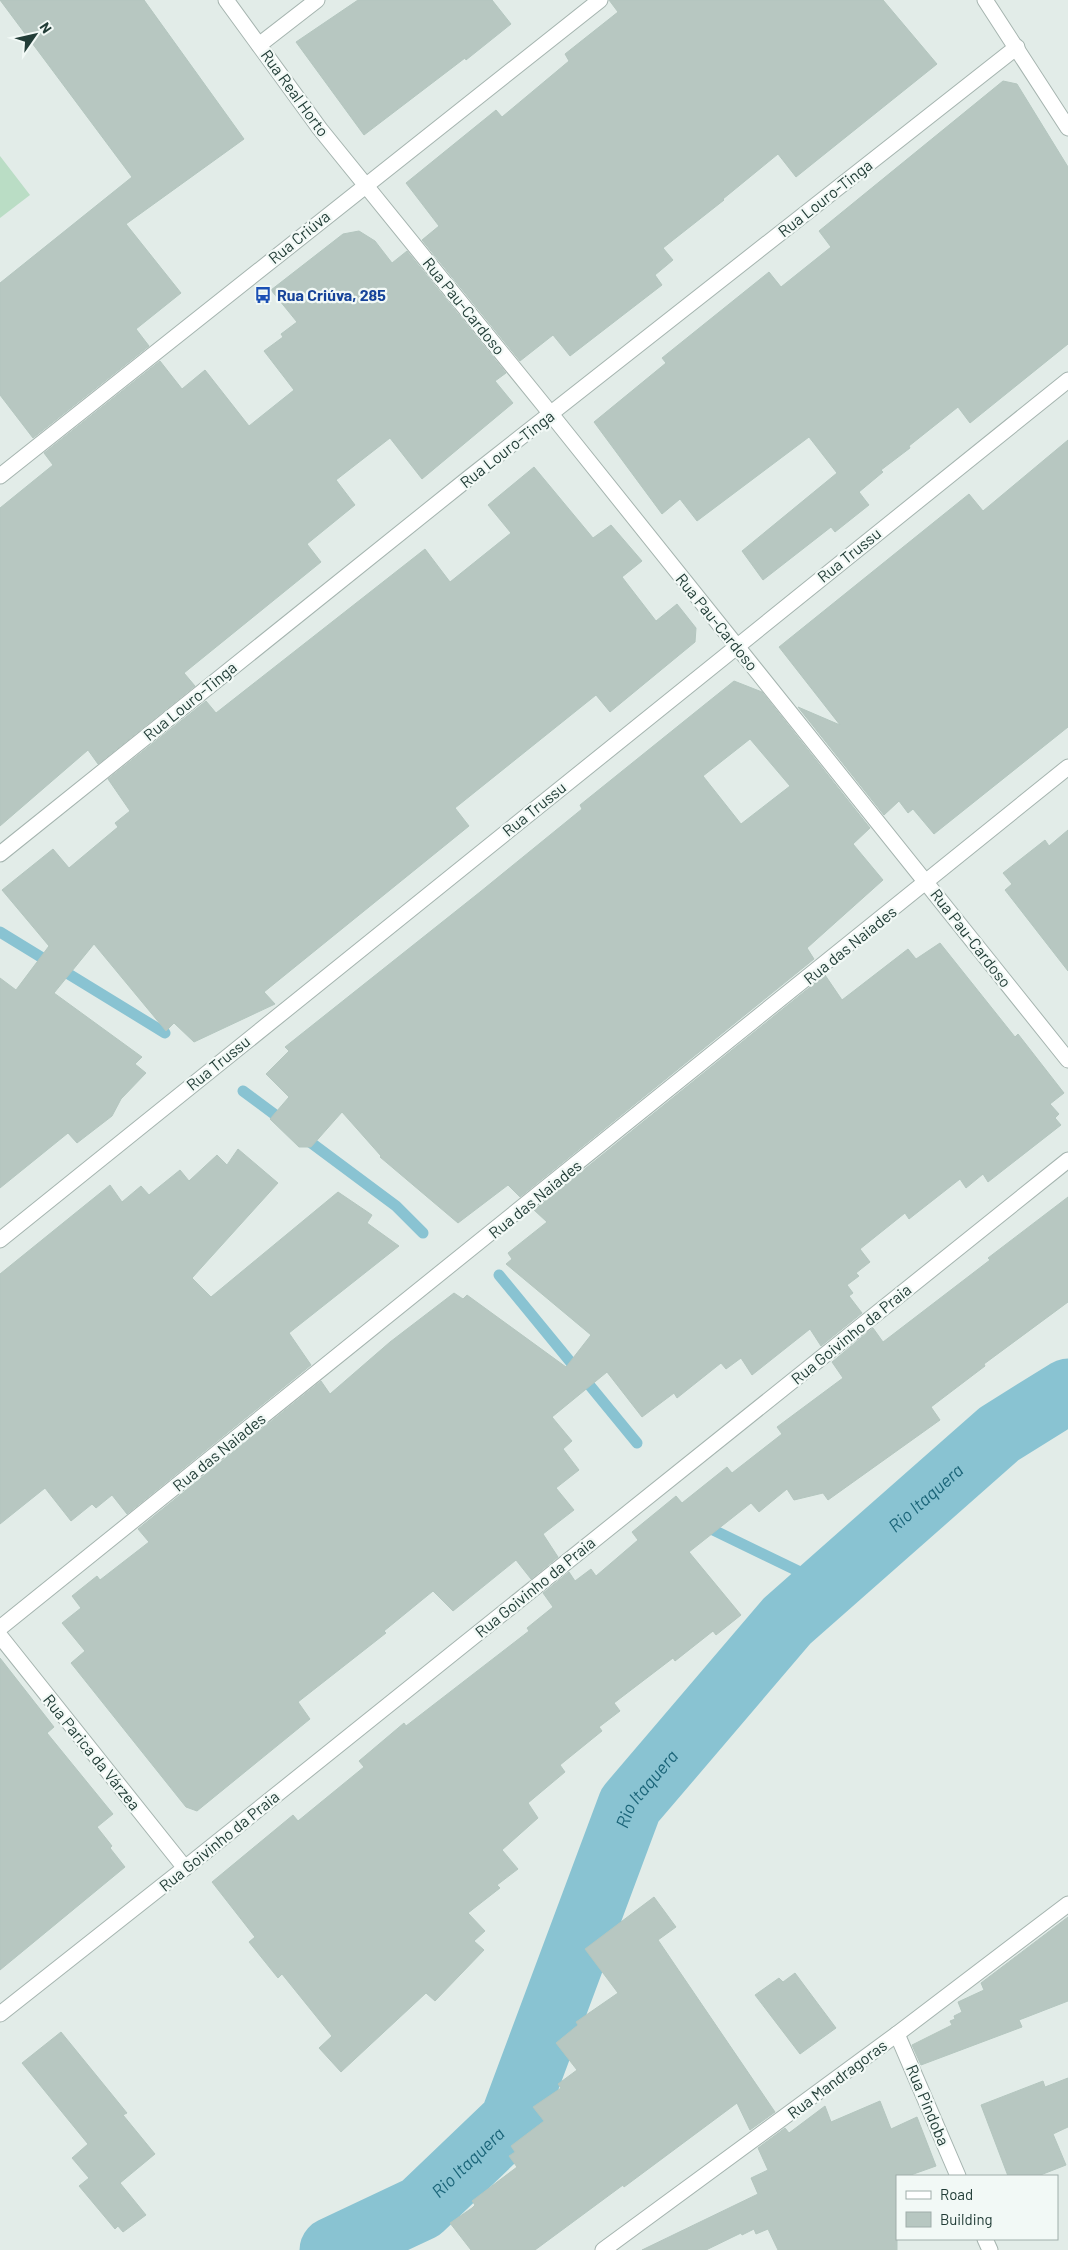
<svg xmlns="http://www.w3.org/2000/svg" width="1068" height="2250" font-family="Barlow,sans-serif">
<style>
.pitch{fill:#baddc5}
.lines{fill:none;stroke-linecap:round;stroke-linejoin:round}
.stream{stroke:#89c3d2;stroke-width:11}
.river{stroke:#89c3d2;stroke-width:65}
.building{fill:#b7c7c1;stroke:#b4c6bf;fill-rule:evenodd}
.street-casing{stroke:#a5b4af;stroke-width:17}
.street{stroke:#fff;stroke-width:15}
.labels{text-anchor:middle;stroke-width:4.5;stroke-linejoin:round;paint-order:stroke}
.street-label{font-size:16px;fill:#223d37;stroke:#f2f9f6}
.transit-label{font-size:16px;font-weight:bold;fill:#164399;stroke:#f2f9f6;text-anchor:start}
.water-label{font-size:18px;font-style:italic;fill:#1b6579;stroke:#f2f9f6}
</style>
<rect width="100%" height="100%" fill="#e2ece8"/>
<!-- pitch -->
<path class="pitch" d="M0 156 30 195 0 218Z"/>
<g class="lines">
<!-- stream -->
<g class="stream">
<path d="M0 932 165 1033"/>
<path d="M243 1091 286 1123"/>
<path d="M302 1136 396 1206 423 1233"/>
<path d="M499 1275 637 1443"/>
<path d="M703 1525 827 1585"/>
</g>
<!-- river -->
<path class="river" id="s1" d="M332 2250 421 2208 512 2121 630 1805 787 1621 999 1434 1068 1391"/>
</g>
<!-- building -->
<g class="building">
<path d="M0 0H144L244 139 126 224 181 293 136 329 149 346 33 438 0 395V283L132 177Z"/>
<path d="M358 0H492L511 24 466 60 465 58 364 135 296 42Z"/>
<path d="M609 0H883L937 64 796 177 778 154 723 199 724 200 663 248 673 260 655 275 662 285 570 356 553 335 520 361 422 240 439 226 406 183 496 110 502 117 569 61 565 54 618 12Z"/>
<path d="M1003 81 1017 84 1068 167V344L970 423 958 407 909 446 910 448 881 470 883 472 859 492 869 505 835 532 831 527 763 580 742 551 837 473 809 437 697 521 680 499 662 514 594 422 666 363 662 358 769 272 781 287 831 247 819 231Z"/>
<path d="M359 231 375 241 392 263 407 251 506 373 495 381 513 403 422 479 390 438 336 480 355 505 307 544 321 562 184 673 195 686 98 764 88 750 0 826V508L53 465 44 453 160 361 182 389 205 370 249 426 294 390 264 351 283 337 281 334 297 322 271 290 343 234Z"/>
<path d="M1068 440V727L934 834 913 809 908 813 899 801 884 815 798 707 840 725 779 647 969 494 983 511Z"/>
<path d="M534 467 593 538 611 525 642 561 622 577 656 621 677 604 696 628 695 642 610 712 596 695 455 808 469 826 264 992 275 1004 194 1042 174 1023 166 1031 94 944 54 993 142 1057 135 1064 146 1073 121 1099 112 1116 77 1143 68 1133 0 1188V978L16 990 49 946 2 890 53 849 69 868 118 827 115 823 130 811 108 779 206 701 216 713 425 549 450 582 511 533 488 505Z"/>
<path d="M734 681 762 692 870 828 853 844 883 880 807 948 814 959 520 1197 508 1185 458 1223 380 1157 381 1156 342 1112 311 1147H299L270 1119 289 1097 266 1074 289 1051 285 1047 480 892 582 809 580 805ZM750 739 790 786 741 824 703 776Z"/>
<path d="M1068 830V971L1005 890 1012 884 1003 873 1045 840 1049 846Z"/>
<path d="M940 943 1015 1037 1018 1034 1064 1093 1050 1104 1059 1114 1055 1118 1061 1125 988 1182 983 1174 966 1188 960 1179 909 1219 905 1213 860 1249 870 1262 856 1273 859 1276 847 1285 853 1293 849 1296 862 1313 821 1346 810 1329 752 1375 741 1358 726 1369 721 1363 677 1398 674 1393 642 1417 607 1372 552 1417 572 1441 563 1449 579 1470 556 1488 574 1510 543 1534 558 1557 531 1579 516 1560 453 1611 433 1591 384 1631 386 1633 298 1702 310 1719 197 1811 186 1807 71 1663 85 1651 62 1623 81 1608 72 1596 97 1576 100 1580 149 1542 138 1529 321 1381 330 1394 390 1342 454 1293 463 1299 467 1295 566 1367 591 1335 506 1264 512 1259 508 1253 547 1222 534 1210 825 975 842 1000 908 949 916 959Z"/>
<path d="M238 1149 278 1183 192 1278 211 1297 338 1192 372 1215 367 1223 399 1246 289 1333 311 1365 127 1514 112 1495 96 1508 92 1504 71 1521 45 1488 0 1524V1274L110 1185 122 1202 141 1186 149 1195 180 1170 189 1181 217 1155 227 1165Z"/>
<path d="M1068 1197V1302L984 1364 985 1366 931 1407 940 1420 828 1500 823 1493 794 1500 787 1489 759 1512 751 1503 689 1552 741 1615 716 1635 713 1631 675 1661 673 1658 614 1703 620 1711 599 1727 602 1731 560 1765 565 1772 528 1803 538 1818 502 1850 518 1869 497 1885 500 1888 468 1913 485 1931 474 1941 484 1950 435 2001 426 1993 341 2072 319 2048 332 2036 282 1974 278 1978 249 1942 255 1937 212 1882 293 1815 298 1821 364 1767 359 1761 404 1723 406 1726 529 1631 527 1628 553 1607 543 1593 569 1572 575 1581 591 1569 596 1576 638 1540 632 1532 676 1496 682 1503 727 1467 732 1473 782 1434 777 1427 843 1378 832 1362 873 1328 883 1342 990 1260 988 1258Z"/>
<path d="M0 1658 54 1727 47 1733 113 1814 97 1827 112 1846 110 1848 125 1867 0 1970Z"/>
<path d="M654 1897 676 1927 658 1940 775 2112 750 2130 737 2103 624 2187 623 2185 535 2250H471L450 2223 472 2208 475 2205 472 2201 517 2167 509 2156 515 2152 511 2146 544 2121 533 2107 561 2088 558 2084 577 2070 556 2043 578 2025 576 2022 618 1993 585 1949Z"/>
<path d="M1068 1917V2001L1019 2020 1022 2027 921 2065 912 2045 952 2025 950 2021 955 2019 954 2016 962 2012 958 2002 984 1990 981 1983Z"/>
<path d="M795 1973 836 2028 800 2054 755 1995 779 1978 783 1982Z"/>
<path d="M61 2032 127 2113 123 2115 155 2154 120 2183 146 2215 123 2232 118 2226 115 2229 79 2186 89 2178 72 2158 88 2144 22 2063Z"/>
<path d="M1068 2078V2127L1053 2134 1066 2165 1038 2176H1008L981 2105 1043 2081 1045 2087Z"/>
<path d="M880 2101 891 2129 917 2117 936 2166 908 2176H897V2250H778L768 2229 756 2234 754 2229 742 2235 741 2233 706 2250H642L758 2194 751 2178 768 2170 758 2148 785 2128 789 2133 825 2106 831 2122Z"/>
</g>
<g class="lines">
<!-- street casing -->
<g class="street-casing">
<g id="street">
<path d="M226 0 320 129 551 414 1068 1060"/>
<path d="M985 0 1068 128"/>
<path d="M259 45 317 0"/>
<path d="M0 476 600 0"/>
<path d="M0 854 470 477 1017 47"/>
<path d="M0 1240 1068 380"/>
<path d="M0 1628 1068 767"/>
<path d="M0 1636 185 1868"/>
<path d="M0 2014 185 1868 1068 1160"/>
<path d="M897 2034 958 2176"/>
<path d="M985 2239 990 2250"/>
<path d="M603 2250 897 2034 1068 1904"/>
</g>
</g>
<!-- street -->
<use href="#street" class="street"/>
</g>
<!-- icons -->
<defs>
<g id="bus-bare" transform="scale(1.35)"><path d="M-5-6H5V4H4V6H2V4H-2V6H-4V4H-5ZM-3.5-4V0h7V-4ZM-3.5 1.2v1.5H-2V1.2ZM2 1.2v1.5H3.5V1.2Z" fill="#1a4fb4" stroke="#f2f9f6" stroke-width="2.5" paint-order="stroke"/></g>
</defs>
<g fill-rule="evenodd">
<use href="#bus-bare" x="263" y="295"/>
</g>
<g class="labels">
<!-- street labels -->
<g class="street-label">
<text transform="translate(295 93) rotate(54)" y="6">Rua Real Horto</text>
<text transform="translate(825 198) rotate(-38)" y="6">Rua Louro-Tinga</text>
<text transform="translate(299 237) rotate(-39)" y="6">Rua Criúva</text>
<text transform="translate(464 306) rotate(51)" y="6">Rua Pau-Cardoso</text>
<text transform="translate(507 449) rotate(-38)" y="6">Rua Louro-Tinga</text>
<text transform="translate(849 555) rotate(-39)" y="6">Rua Trussu</text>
<text transform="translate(717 622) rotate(51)" y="6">Rua Pau-Cardoso</text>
<text transform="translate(190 701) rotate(-39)" y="6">Rua Louro-Tinga</text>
<text transform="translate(534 809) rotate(-39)" y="6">Rua Trussu</text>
<text transform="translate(971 938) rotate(52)" y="6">Rua Pau-Cardoso</text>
<text transform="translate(850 945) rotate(-39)" y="6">Rua das Naiades</text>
<text transform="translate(218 1063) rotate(-39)" y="6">Rua Trussu</text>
<text transform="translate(535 1199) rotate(-39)" y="6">Rua das Naiades</text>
<text transform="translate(851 1334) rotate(-39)" y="6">Rua Goivinho da Praia</text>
<text transform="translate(219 1452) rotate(-39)" y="6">Rua das Naiades</text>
<text transform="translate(535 1587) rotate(-39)" y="6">Rua Goivinho da Praia</text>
<text transform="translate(92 1752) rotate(51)" y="6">Rua Parica da Várzea</text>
<text transform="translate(219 1841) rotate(-39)" y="6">Rua Goivinho da Praia</text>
<text transform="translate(837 2079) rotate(-37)" y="6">Rua Mandragoras</text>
<text transform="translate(928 2105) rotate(67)" y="6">Rua Pindoba</text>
</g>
<!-- transit labels -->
<g class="transit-label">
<text x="277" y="301">Rua Criúva, 285</text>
</g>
<!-- water labels -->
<g class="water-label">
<text dy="6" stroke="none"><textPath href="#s1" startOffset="989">Rio Itaquera</textPath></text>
<text dy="6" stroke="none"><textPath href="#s1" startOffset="584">Rio Itaquera</textPath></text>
<text dy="6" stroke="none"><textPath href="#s1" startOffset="164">Rio Itaquera</textPath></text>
</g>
</g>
<!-- legend -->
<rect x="896" y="2175" width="162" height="65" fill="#f2f9f6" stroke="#9faeaa"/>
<rect x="906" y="2191" width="25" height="8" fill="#ffffff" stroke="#9faeaa"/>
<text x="940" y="2200" font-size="15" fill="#223d37">Road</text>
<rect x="906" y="2212" width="25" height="15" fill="#b7c7c1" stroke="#9faeaa"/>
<text x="940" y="2225" font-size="15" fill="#223d37">Building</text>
<!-- north arrow -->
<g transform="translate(35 35) rotate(56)" stroke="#f2f9f6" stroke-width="4" paint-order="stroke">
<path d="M0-4L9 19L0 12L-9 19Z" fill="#223d37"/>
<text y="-8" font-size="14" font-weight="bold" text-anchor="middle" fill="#223d37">N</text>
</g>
</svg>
